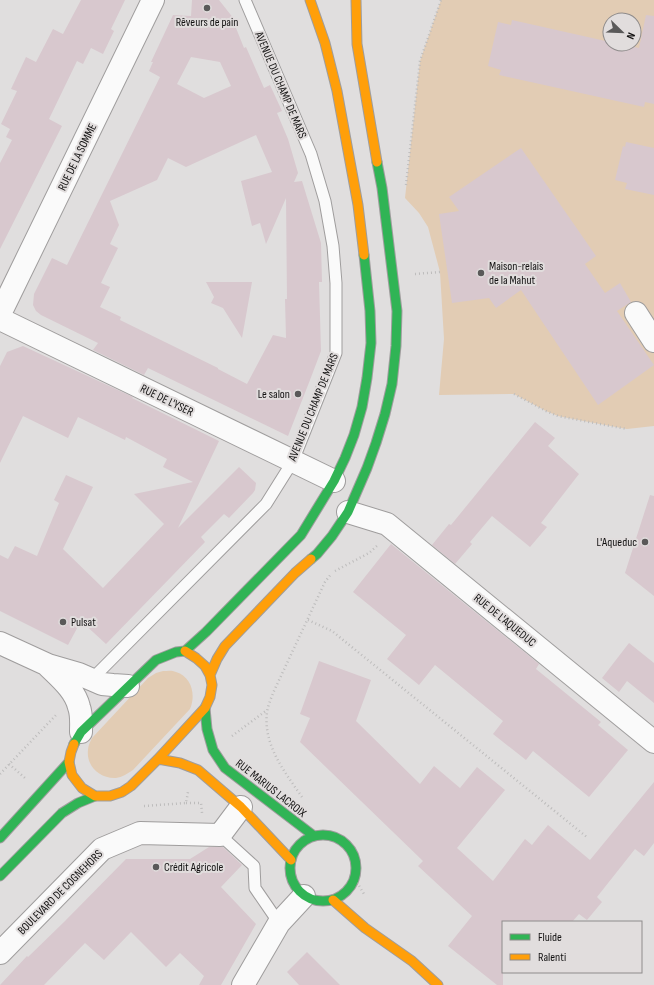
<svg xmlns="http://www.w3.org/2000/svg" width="654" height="985" viewBox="0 0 654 985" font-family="'Sofia Sans Condensed',sans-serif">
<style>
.green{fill:#e2ccb4;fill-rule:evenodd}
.building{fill:#d8c8ce;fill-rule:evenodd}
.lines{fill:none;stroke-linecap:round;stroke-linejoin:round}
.lane-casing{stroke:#9f9d9d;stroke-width:13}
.street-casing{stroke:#9f9d9d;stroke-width:24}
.fast-casing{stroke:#9f9d9d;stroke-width:11}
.slow-casing{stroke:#9f9d9d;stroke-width:11}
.path{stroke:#bdbcbc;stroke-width:2.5;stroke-dasharray:1 3;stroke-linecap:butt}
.lane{stroke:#fafafa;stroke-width:11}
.street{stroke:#fafafa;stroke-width:22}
.fast{stroke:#30b455;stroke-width:9}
.slow{stroke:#ff9f0a;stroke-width:9}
.poi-dot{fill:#5a5959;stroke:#e1dddd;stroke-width:1.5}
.labels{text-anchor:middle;stroke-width:4;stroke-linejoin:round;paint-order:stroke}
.poi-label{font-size:12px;fill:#121111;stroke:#e1dddd;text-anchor:start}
.street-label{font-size:12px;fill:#121111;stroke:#e1dddd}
</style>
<rect width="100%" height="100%" fill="#e0dede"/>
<path class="green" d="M441 0H654V426L627 429 589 422 558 416 546 411 514 394 439 395 444 339 440 272 428 227 419 213 405 198 420 61ZM610 20H634V44H610Z
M163 671C167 671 172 670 176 672 192 677 196 695 190 709L133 770C127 774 122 777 116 778 100 779 86 766 88 750 88 746 90 742 92 738L148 678 156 673Z"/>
<path class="building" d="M81 0H125L111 29 114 31 103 54 91 48 83 64 77 61 49 119 62 126 0 249V163L12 140 6 137 10 129 1 124 17 91 11 89 26 57 36 62 53 29 63 34Z
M192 0H219L234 19V23L244 48 246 47 264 88 270 85 282 111 277 113 288 139 298 173 294 182 302 181 321 243 322 282H319L321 351 310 380 288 436 148 368 144 375 93 350 98 343 41 315 36 311 33 305 34 294 52 258 67 265 160 77 149 71 153 62H151L173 15 191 16ZM191 57 220 62 231 86 204 98 177 84ZM256 135 272 172 241 181 252 226 260 223 266 244 286 198 287 299H285L286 338 273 335 247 384 218 369V368L120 320 121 317 100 307 110 287 101 283 118 248 110 244 119 225 110 201 157 180 168 158 186 167Z
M646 15 654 16V104L645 102 644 107 499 75 501 70 488 66 498 22 511 25 512 20 610 42V44H620L639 48Z
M626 142 654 148V195L625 189 627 183 615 180 623 146 625 147Z
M521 148 596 256 585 264 605 293 620 283 631 302 617 311 654 365 598 405 521 290 496 308 489 298 452 303 439 214 459 211 449 197Z
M206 282H252L242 338 223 308 211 303 214 297Z
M23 346 133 397 132 398 219 441 178 528 239 467 256 483 255 490 253 493 229 518 224 514 201 537 205 542 106 644 81 621 68 645 0 611V555L8 559 15 546 37 556 59 503 54 500 66 475 93 487 63 549 103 588 164 524 134 494 193 482 163 467 167 459 126 437 125 440 78 417 68 438 23 416 0 463V366L7 352Z
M535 422 555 438 548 446 579 474 541 523 547 527 530 547 492 516 470 542 472 544 455 564 432 545 449 524 451 525Z
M650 495 654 496V596L625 573Z
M391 544 539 664 536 669 601 722 598 725 628 750 589 797 533 751 526 760 493 734 503 721 435 665 419 685 387 659 406 635 353 592Z
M629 643 654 663V703L627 681 619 692 602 678Z
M319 661 371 680 356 721 420 784 434 766 460 788 477 767 505 790 457 848 493 881 525 839 532 845 548 825 590 860 654 782V843L644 856 635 849 597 897 602 902 587 920 579 914 572 922H503V985H497L448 946 472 916 418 866 423 861 300 742 310 718 300 714Z
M209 847H223L242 865 221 887 256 924 221 985H199L204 976 180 953 166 967 131 932 104 960 85 943 44 985H0L27 956 28 957 65 921 126 859H190Z
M307 952 340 985H299L287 972Z"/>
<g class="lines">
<defs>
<path id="lane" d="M91 680 266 504 293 461 336 353V283L333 246 325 201 311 154 245 0
M220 835 254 866 255 888 279 923"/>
<path id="street" d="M636 313 654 341
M0 314 153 0
M0 319 334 481
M348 512 387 524 654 742
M0 643 48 665 79 674 102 684 113 685 128 686
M48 666C60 678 75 690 79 707 82 715 81 724 81 732
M0 953 102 849 140 833 220 835 241 807
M243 985 279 923 304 896"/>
<path id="fast" d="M311 559 317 554 332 536 348 512 367 468 376 443 385 414 392 384 396 346 397 311 382 188 377 162
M185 651 206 632 301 535 334 481 345 458 354 435 362 407 367 378 371 343 370 311 364 255
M205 708 207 729 213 750 225 768 314 836
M74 744 81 732 156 660 176 652 185 651
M290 868a33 33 0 1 1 66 0a33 33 0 1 1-66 0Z
M0 838 69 762
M0 876 62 813 78 803 95 796"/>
<path id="slow" d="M310 0 325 43 337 91 358 205 364 255
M356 0 357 44 377 162
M210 675 217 659 225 646 295 573 311 559
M74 744 71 752 69 762 72 775 82 788 95 796H110L122 792 131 786 158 759 205 708 210 697 212 685 210 675 205 666 196 658 185 651
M158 759 180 763 198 770 241 807 291 860
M333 900 365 928 412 961 438 985"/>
</defs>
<use href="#lane" class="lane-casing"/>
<use href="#street" class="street-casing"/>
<use href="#fast" class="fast-casing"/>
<use href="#slow" class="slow-casing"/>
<path class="path" d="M406 185 420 61 441 0
M415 274 440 272
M514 394 546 411 558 416 589 422 627 429
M335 571 369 553 378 545
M308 620 332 631 588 838
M232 736 267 710
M9 764 25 778
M0 774 57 714
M302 797C284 771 263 745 267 712 268 705 271 699 273 693L325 582 331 574
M186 803H201L202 813
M144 806 186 803 188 792
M355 879 364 894"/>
<use href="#lane" class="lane"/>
<use href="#street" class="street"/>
<use href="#fast" class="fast"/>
<use href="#slow" class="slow"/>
</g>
<g class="poi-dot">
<circle cx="207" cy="8" r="4"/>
<circle cx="481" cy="273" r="4"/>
<circle cx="298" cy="394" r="4"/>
<circle cx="645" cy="542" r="4"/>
<circle cx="63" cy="622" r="4"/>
<circle cx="156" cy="867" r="4"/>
</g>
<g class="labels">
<g class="poi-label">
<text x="207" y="26" text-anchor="middle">Rêveurs de pain</text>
<text x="489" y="270">Maison-relais<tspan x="489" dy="14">de la Mahut</tspan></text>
<text x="290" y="398" text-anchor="end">Le salon</text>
<text x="637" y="546" text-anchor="end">L'Aqueduc</text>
<text x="71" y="626">Pulsat</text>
<text x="164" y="871">Crédit Agricole</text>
</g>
<g class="street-label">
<text transform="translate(281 85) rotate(67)" y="4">AVENUE DU CHAMP DE MARS</text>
<text transform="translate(77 157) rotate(-64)" y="4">RUE DE LA SOMME</text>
<text transform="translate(167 400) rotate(26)" y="4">RUE DE L'YSER</text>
<text transform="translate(313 407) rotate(-68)" y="4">AVENUE DU CHAMP DE MARS</text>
<text transform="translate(505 620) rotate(39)" y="4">RUE DE L'AQUEDUC</text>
<text transform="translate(271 788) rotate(38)" y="4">RUE MARIUS LACROIX</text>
<text transform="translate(60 892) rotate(-45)" y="4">BOULEVARD DE COGNEHORS</text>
</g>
</g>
<rect x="502" y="921" width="140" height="52" fill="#e1dddd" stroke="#8e8b8b"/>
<rect x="510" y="934" width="20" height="6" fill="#30b455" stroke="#8e8b8b"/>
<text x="538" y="941" font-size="12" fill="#121111">Fluide</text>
<rect x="510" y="954" width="20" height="6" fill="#ff9f0a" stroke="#8e8b8b"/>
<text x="538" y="961" font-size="12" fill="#121111">Ralenti</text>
<g transform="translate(622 32) rotate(113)"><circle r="19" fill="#e1dddd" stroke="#8e8b8b"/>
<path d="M0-3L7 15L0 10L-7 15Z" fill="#5a5959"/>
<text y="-6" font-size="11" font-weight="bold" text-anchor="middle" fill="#121111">N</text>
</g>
</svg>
